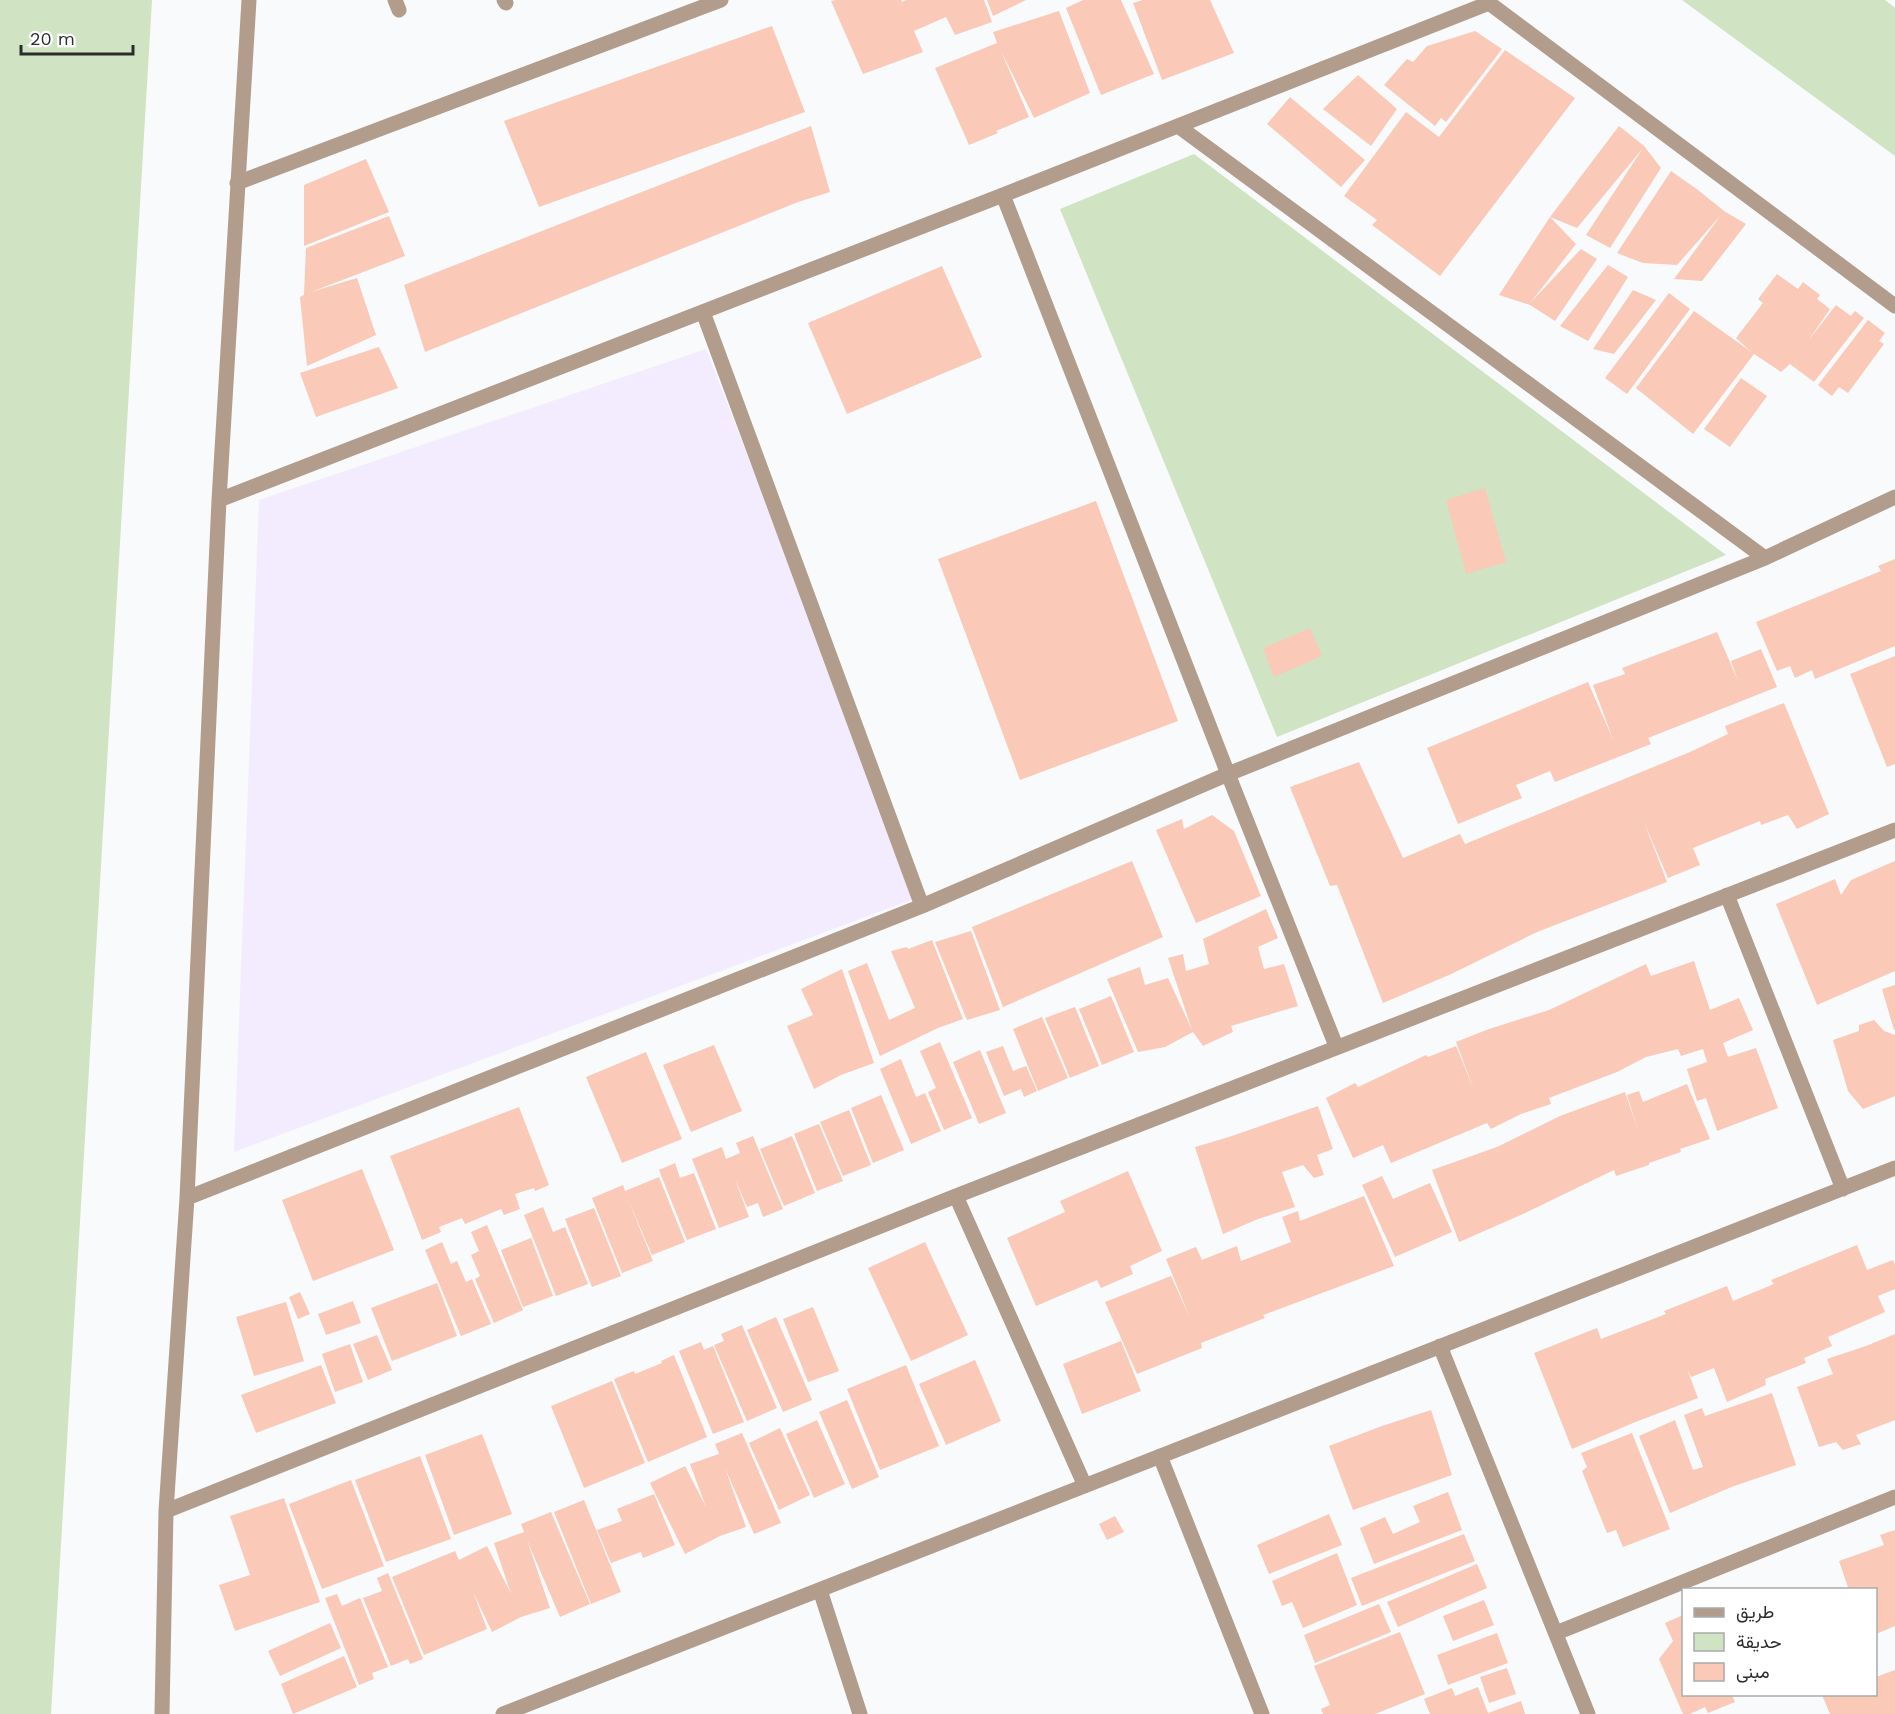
<svg xmlns="http://www.w3.org/2000/svg" width="1895" height="1714" viewBox="0 0 1895 1714" font-family="'Work Sans',Vazirmatn,sans-serif">
<style>
.industrial{fill:#f2ecfe}
.green{fill:#d0e4c3}
.building{fill:#fac9b7}
.lines{fill:none;stroke-linecap:round;stroke-linejoin:round}
.service{stroke:#b29d8c;stroke-width:15}
.minor{stroke:#b29d8c;stroke-width:15}
</style>
<rect width="100%" height="100%" fill="#f8fafc"/>
<path class="industrial" d="M706 349 919 897 234 1152 259 500Z"/>
<path class="green" d="M0 0H152L51 1714H0Z
M1682 0H1885L1895 8V156Z
M1194 154 1726 555 1277 737 1060 209Z"/>
<path class="building" d="M836 0H901L902 2 906 0H984L992 22 955 35 946 17 914 31 923 52 863 74 831 1Z
M987 0H1026L993 16Z
M1083 0H1121L1154 74 1101 95 1066 8Z
M1143 0H1210L1234 53 1162 80 1133 3Z
M1059 11 1090 93 1034 118 1001 51 1029 117 996 131 998 133 969 145 935 68 997 43 993 32Z
M772 26 805 112 539 207 504 121Z
M1475 31 1502 49 1446 122 1441 118 1435 126 1384 85 1407 59 1413 62 1427 46Z
M1505 50 1575 98 1440 276 1372 225 1377 220 1344 196 1406 112 1439 137Z
M1358 75 1397 109 1371 146 1323 109Z
M1290 97 1365 160 1341 187 1267 124Z
M811 126 830 192 798 202 425 352 404 285Z
M1619 126 1644 146 1661 168 1610 248 1586 235 1643 148 1577 228 1550 217 1576 244 1531 302 1581 249 1597 259 1555 321 1530 305 1499 295 1550 217Z
M366 159 389 212 304 246V185Z
M1671 171 1698 190 1724 211 1746 224 1702 281 1674 279 1721 215 1677 265 1643 263 1617 253Z
M389 216 405 256 311 292 357 278 376 335 307 366 300 297 304 295 306 248Z
M1608 265 1628 277 1588 341 1560 326Z
M942 266 982 357 847 414 808 323Z
M1777 274 1798 289 1803 282 1820 295 1817 299 1830 309 1808 341 1836 305 1851 316 1855 311 1864 318 1814 382 1790 364 1781 372 1754 354 1693 434 1636 388 1694 311 1750 351 1736 338 1763 303 1758 299Z
M1633 290 1656 300 1614 354 1593 349Z
M1669 293 1690 309 1627 394 1605 378Z
M1868 320 1885 333 1879 341 1884 344 1848 393 1839 387 1832 396 1818 385Z
M379 347 398 388 316 417 300 373Z
M1741 378 1767 396 1730 447 1704 429Z
M1485 488 1506 562 1466 574 1446 500Z
M1096 501 1178 721 1020 780 938 559Z
M1895 559V646L1815 679 1812 670 1795 678 1790 666 1777 671 1756 622 1881 571 1878 566Z
M1310 628 1322 656 1274 677 1263 648Z
M1717 632 1738 681 1731 661 1761 649 1777 687 1648 738 1651 744 1555 782 1550 771 1516 785 1522 798 1458 824 1427 748 1588 682 1614 742 1593 685 1625 674 1622 668Z
M1895 656V764L1887 767 1850 674Z
M1784 703 1829 814 1797 829 1788 815 1761 825 1760 821 1693 848 1700 865 1668 878 1644 822 1667 882 1537 932 1449 975 1383 1003 1337 885 1330 886 1290 787 1359 762 1403 858 1460 834 1465 844 1690 752 1728 734 1725 726Z
M1212 815 1234 831 1261 896 1196 923 1156 830 1182 819 1184 829Z
M1132 861 1163 937 1003 1007 972 927Z
M1895 861V971L1817 1005 1776 904 1835 879 1841 895 1851 880Z
M1266 909 1278 938 1258 947 1264 969 1284 964 1298 1006 1231 1026 1233 1032 1203 1046 1193 1032 1165 1047 1138 1052 1107 979 1140 967 1145 985 1168 978 1192 1030 1168 958 1183 954 1186 971 1209 964 1203 939Z
M971 931 1000 1010 967 1020 935 942Z
M932 940 963 1019 938 1028 880 1056 848 971 867 963 889 1020 915 1008 891 951 907 947 908 949Z
M1694 961 1710 1010 1739 998 1753 1030 1723 1043 1728 1057 1756 1048 1778 1108 1717 1131 1706 1098 1697 1101 1687 1069 1707 1062 1703 1049 1681 1056 1678 1049 1646 1057 1617 1072 1549 1098 1551 1104 1521 1114 1491 1129 1487 1123 1391 1163 1383 1145 1353 1158 1326 1098 1355 1083 1358 1087 1426 1055 1428 1057 1456 1046 1474 1090 1456 1042 1489 1029 1549 1010 1646 964 1651 976Z
M842 969 874 1063 841 1075 814 1089 787 1026 813 1015 801 989Z
M1895 985V1030H1894L1882 989Z
M1111 996 1134 1052 1102 1065 1079 1009Z
M1075 1007 1099 1066 1070 1078 1045 1018Z
M1042 1017 1068 1078 1038 1091 1013 1029Z
M1874 1020 1884 1031 1895 1035V1096L1863 1109 1848 1091 1833 1040 1859 1031V1025Z
M940 1042 972 1118 944 1130 928 1092 936 1088 920 1051Z
M714 1045 742 1111 691 1132 663 1065Z
M1003 1046 1013 1071 1026 1066 1037 1091 1024 1097 1021 1089 1004 1096 986 1052Z
M980 1050 1006 1113 979 1124 953 1062Z
M646 1052 682 1139 622 1163 586 1077Z
M901 1059 916 1097 925 1093 941 1131 911 1144 880 1069Z
M1687 1084 1710 1139 1680 1149 1681 1152 1649 1163V1165L1616 1176 1614 1170 1523 1214 1459 1242 1432 1170 1497 1147 1560 1116 1625 1092 1638 1130 1627 1095 1639 1091 1643 1102Z
M881 1095 904 1150 873 1163 851 1108Z
M1318 1106 1333 1149 1317 1155 1324 1175 1314 1178 1303 1165 1282 1172 1295 1207 1258 1219 1223 1234 1195 1147 1229 1137Z
M519 1107 549 1185 535 1191 534 1188 515 1194 520 1209 504 1215 501 1209 465 1224 462 1218 439 1227 441 1232 422 1240 390 1156Z
M849 1110 871 1165 843 1176 820 1122Z
M819 1124 843 1181 817 1191 794 1134Z
M753 1136 783 1209 763 1217 758 1203 747 1207 735 1179 749 1217 719 1228 692 1159 722 1147 726 1159 740 1153 736 1143Z
M792 1136 815 1193 784 1206 760 1149Z
M675 1163 680 1178 694 1173 716 1229 687 1240 659 1170Z
M362 1169 394 1250 313 1281 282 1200Z
M1128 1171 1162 1251 1130 1266 1133 1274 1101 1288 1097 1280 1036 1306 1007 1238 1065 1212 1060 1201Z
M1382 1176 1393 1199 1430 1183 1452 1232 1395 1257 1362 1185Z
M659 1177 685 1242 652 1255 627 1197 653 1261 622 1273 592 1198 623 1185 625 1191Z
M1364 1196 1394 1266 1263 1315 1265 1318 1201 1343 1202 1348 1137 1374 1105 1302 1171 1276 1190 1318 1166 1259 1196 1247 1202 1260 1237 1246 1241 1261 1291 1242 1282 1217 1298 1211 1300 1221Z
M543 1207 553 1232 565 1227 588 1284 556 1296 524 1215Z
M594 1208 621 1276 592 1287 565 1219Z
M487 1225 523 1310 494 1323 475 1279 480 1276 471 1255 479 1251 471 1232Z
M531 1238 553 1296 523 1307 501 1250Z
M442 1242 451 1264 457 1261 466 1282 472 1279 491 1324 461 1336 425 1250Z
M925 1242 968 1335 911 1361 868 1268Z
M1857 1245 1867 1270 1893 1260 1895 1265V1289L1878 1296 1885 1312 1828 1337 1832 1346 1804 1358 1806 1363 1765 1379 1766 1385 1727 1402 1714 1368 1691 1377 1687 1369 1698 1398 1633 1423 1572 1449 1534 1353 1597 1328 1601 1339 1666 1314 1664 1311 1727 1286 1733 1301 1774 1284 1771 1280Z
M437 1283 457 1336 392 1361 371 1308Z
M300 1292 310 1314 298 1319 289 1297Z
M353 1301 361 1323 326 1335 318 1314Z
M286 1302 304 1361 254 1376 236 1317Z
M813 1307 839 1371 808 1382 783 1319Z
M776 1317 812 1400 783 1412 747 1330Z
M742 1325 777 1408 747 1421 714 1345 724 1341 721 1334Z
M1895 1334V1420L1856 1435 1861 1444 1843 1450 1836 1442 1819 1447 1797 1387 1833 1374 1827 1359 1866 1346Z
M377 1335 392 1370 368 1380 353 1344Z
M1121 1341 1141 1391 1082 1414 1063 1364Z
M701 1342 704 1350 713 1346 744 1422 713 1434 679 1351Z
M350 1344 363 1382 335 1392 322 1354Z
M674 1355 707 1437 648 1462 614 1379 634 1371 635 1374 662 1363 661 1361Z
M975 1360 1001 1421 946 1445 919 1384Z
M321 1365 336 1403 256 1433 241 1395Z
M906 1365 939 1446 880 1470 847 1389Z
M612 1381 645 1463 584 1488 551 1406Z
M1772 1393 1796 1465 1734 1486 1670 1513 1639 1436 1675 1420 1693 1470 1703 1467 1684 1415 1702 1408 1705 1416Z
M847 1400 879 1477 852 1489 819 1412Z
M1431 1410 1452 1475 1353 1510 1329 1446 1382 1426Z
M817 1420 845 1484 814 1498 786 1434Z
M780 1428 810 1495 779 1510 749 1443Z
M742 1433 781 1523 754 1534 725 1468 746 1527 720 1536 685 1554 650 1483 685 1466 706 1507 690 1464 719 1454 715 1444Z
M1632 1433 1670 1529 1623 1547 1616 1530 1607 1533 1582 1471 1587 1467 1581 1453Z
M482 1434 512 1514 454 1535 425 1455Z
M420 1456 451 1539 386 1562 355 1480Z
M351 1480 384 1566 322 1589 289 1504Z
M1448 1492 1462 1530 1374 1564 1360 1528 1385 1517 1393 1534 1420 1522 1413 1506Z
M654 1494 675 1545 643 1558 641 1552 611 1563 597 1530 622 1521 617 1509Z
M284 1498 320 1602 235 1631 219 1585 250 1575 230 1516Z
M584 1500 621 1592 591 1604 554 1512Z
M551 1512 590 1604 560 1617 527 1540 550 1608 521 1617 492 1632 473 1592 487 1629 424 1655 392 1577 455 1551 459 1560 487 1546 511 1594 494 1543 524 1532 521 1524Z
M1329 1514 1342 1545 1269 1574 1257 1545Z
M1115 1516 1124 1532 1107 1540 1099 1524Z
M1895 1530V1626L1876 1634V1590H1849L1839 1561 1884 1545 1880 1535Z
M1464 1534 1475 1561 1362 1606 1351 1578Z
M1337 1553 1357 1605 1303 1628 1292 1602 1282 1606 1272 1581Z
M1477 1564 1487 1588 1398 1627 1387 1602Z
M388 1573 423 1659 410 1664 408 1659 391 1666 363 1598 382 1591 377 1578Z
M337 1594 342 1606 360 1598 388 1667 372 1673 374 1679 359 1685 325 1598Z
M1484 1600 1494 1625 1453 1641 1443 1616Z
M1379 1604 1391 1632 1315 1663 1304 1635Z
M1683 1615V1695H1732L1735 1702 1708 1713 1705 1707 1690 1714H1683L1659 1659 1673 1641 1665 1623Z
M330 1623 341 1648 280 1676 268 1651Z
M1400 1632 1425 1694 1375 1714H1323L1321 1709 1330 1705 1314 1666Z
M1497 1633 1508 1663 1448 1685 1437 1655Z
M344 1656 357 1687 293 1714 281 1684Z
M1507 1668 1516 1694 1489 1703 1480 1677Z
M1895 1670V1714H1830L1822 1695H1875L1876 1677Z
M1478 1687 1488 1713 1521 1701 1525 1714H1430L1424 1699 1452 1688 1455 1696Z"/>
<g class="lines">
<path class="service" d="M395 0 399 10
M504 0 506 3"/>
<path class="minor" d="M1485 0 1895 306
M1178 126 1765 558
M237 183 721 0
M1003 195 1228 774 1336 1046
M703 312 922 906
M219 500 1003 195 1489 3
M1727 895 1843 1189
M956 1196 1085 1486
M187 1198 922 906 1228 774 1765 558 1895 497
M1440 1346 1588 1714
M1160 1456 1262 1714
M166 1511 956 1196 1895 830
M820 1590 860 1714
M1556 1633 1895 1497
M162 1714 166 1511 187 1198 219 500 249 0
M503 1714 1895 1168"/>
</g>
<rect x="1682" y="1588" width="195" height="108" fill="#ffffff" stroke="#aaabab" stroke-width="1.5"/>
<rect x="1694" y="1608" width="30" height="9" fill="#b29d8c" stroke="#aaabab" stroke-width="1.5"/>
<text x="1736" y="1618" font-size="18" fill="#2b2c2c">طريق</text>
<rect x="1694" y="1633" width="30" height="18" fill="#d0e4c3" stroke="#aaabab" stroke-width="1.5"/>
<text x="1736" y="1648" font-size="18" fill="#2b2c2c">حديقة</text>
<rect x="1694" y="1663" width="30" height="18" fill="#fac9b7" stroke="#aaabab" stroke-width="1.5"/>
<text x="1736" y="1678" font-size="18" fill="#2b2c2c">مبنى</text>
<path d="M21 45v9h112v-9" fill="none" stroke="#2b2c2c" stroke-width="3"/>
<text x="30" y="45" font-size="18" fill="#2b2c2c" stroke="#ffffff" stroke-width="4.5" paint-order="stroke">20 m</text>
</svg>
